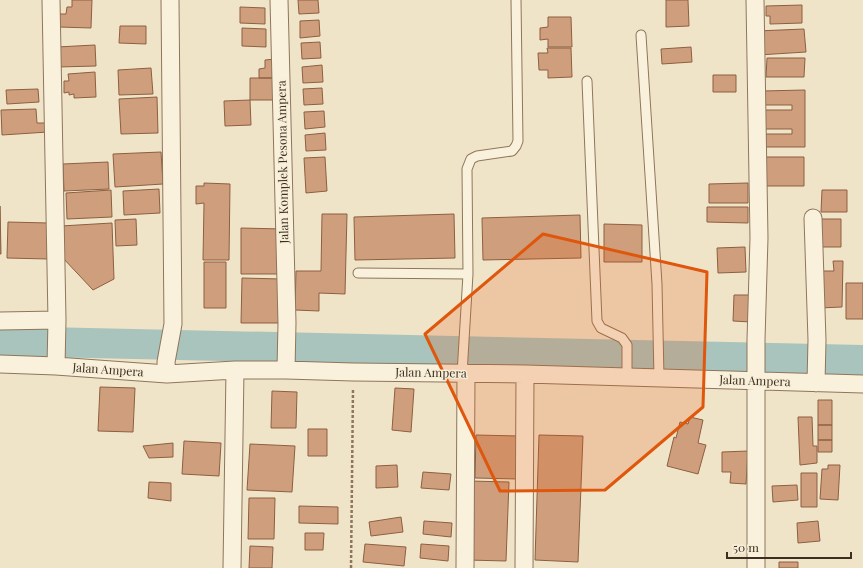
<svg xmlns="http://www.w3.org/2000/svg" width="863" height="568" viewBox="0 0 863 568" font-family="'Playfair Display',serif">
<style>
.lines{fill:none;stroke-linecap:round;stroke-linejoin:round}
.river{stroke:#a9c4bc;stroke-width:30}
.building{fill:#cf9f7d;stroke:#8d5f41}
.lane-casing{stroke:#8d765c;stroke-width:11}
.street-casing{stroke:#8d765c;stroke-width:19}
.path{stroke:#8d765c;stroke-width:2.5;stroke-dasharray:3 2;stroke-linecap:butt}
.lane{stroke:#faf1dc;stroke-width:9}
.street{stroke:#faf1dc;stroke-width:17}
.marked{fill:#df570d;fill-opacity:0.2;stroke:#df570d;stroke-width:3;stroke-linejoin:round}
.labels{text-anchor:middle;stroke-width:3;stroke-linejoin:round;paint-order:stroke}
.street-label{font-size:12px;fill:#3d2e20;stroke:#f7eed8}
</style>
<rect width="100%" height="100%" fill="#f0e4c8"/>
<g class="lines">
<path class="river" d="M0 341 863 360"/>
</g>
<path class="building" d="M72 0H92L91 28 59 27V14H66L67 7H72Z
M298 0H318L319 13 299 14Z
M666 0H688L689 26 666 27Z
M802 5V23L770 24V16H766V6Z
M240 7 265 8V24L240 23Z
M548 17H571L572 47H548V39L540 40V28L548 27Z
M319 20 320 36 300 38V21Z
M120 26H146V44L119 43Z
M242 28 266 29V47L242 46Z
M804 29 806 52 758 55 757 31Z
M320 42 321 58 302 59 301 43Z
M95 45 96 66 58 67 57 47Z
M691 47 692 62 662 64 661 49Z
M547 48H571L572 77 548 78V70H539L538 53H548Z
M767 58H805L804 77H766Z
M276 59V78H259V69L265 68V60Z
M322 65 323 82 303 83 302 67Z
M151 68 153 94 119 95 118 70Z
M95 72 96 97 74 98V94L69 95V92L64 93V81H69L68 74Z
M713 75H736V92H713Z
M250 78H276V100H250Z
M322 88 323 104 304 105 303 89Z
M38 89 39 102 7 104 6 90Z
M805 90V147H764V134H792V129H764V110H792V105H762V91Z
M157 97 158 133 121 134 119 99Z
M250 100 251 125 225 126 224 101Z
M36 109 37 123H48V132L2 135 1 110Z
M324 111 325 127 305 129 304 112Z
M325 133 326 150 306 151 305 135Z
M161 152 163 184 115 187 113 154Z
M325 157 327 191 306 193 304 158Z
M764 157H804V186H764Z
M108 162 109 189 64 191 63 164Z
M204 183 230 184 229 260H203L204 203 196 204V186H204Z
M748 183V203H709V184Z
M159 189 160 213 124 215 123 191Z
M111 190 112 217 67 219 66 193Z
M822 190H847V212H821Z
M0 206 1 254H0Z
M707 207H748V223L707 222Z
M322 214H347L345 294 319 293V311L295 310 296 271H321Z
M454 214 455 258 355 260 354 217Z
M580 215 581 258 483 260 482 218Z
M136 219 137 245 116 246 115 220Z
M817 219H841V247H817Z
M8 222 48 223V259L7 258Z
M112 223 114 279 93 290 62 257 61 226Z
M604 224 642 225V262H604Z
M241 228 283 229 282 274H241Z
M745 247 746 272 718 273 717 248Z
M833 261H843L842 307 819 308V271H834Z
M204 262H226V308H204Z
M242 278 281 279 280 323H241Z
M846 283H863V319H846Z
M734 295H752L751 322 733 321Z
M100 387 135 388 133 432 98 431Z
M395 388 414 389 411 432 392 430Z
M272 391 297 392 296 428H271Z
M818 400H832V425H818Z
M690 417 703 420 698 443 706 445 698 474 667 466 674 437 676 438 680 422 688 424Z
M798 417H812L813 446H817V463L800 465Z
M818 425H832V440H818Z
M308 429H327V456H308Z
M476 435 519 436 518 479 475 478Z
M539 435 583 436 578 562 535 560Z
M818 440H832V452H818Z
M184 441 221 443 219 476 182 474Z
M173 443V457L149 458 143 446Z
M250 444 295 446 292 492 247 490Z
M748 451 746 484 730 483 731 472H722V452Z
M397 465 398 487 376 488V466Z
M828 465H840L838 500 820 499 822 469H828Z
M423 472 451 474 449 490 421 488Z
M801 473H817V507H801Z
M470 481 509 482 506 561 468 560Z
M149 482 171 483V501L148 498Z
M797 485 798 500 773 502 772 486Z
M249 498H275L274 539H248Z
M299 506 338 507V524L299 523Z
M401 517 403 532 371 536 369 522Z
M424 521 452 523 451 537 423 534Z
M818 521 820 541 798 543 797 523Z
M305 533H324L323 550H305Z
M365 544 406 547 404 566 363 562Z
M421 544 449 546 448 561 420 558Z
M250 546 273 547 272 568H249Z
M779 562H798V568H779Z"/>
<g class="lines">
<defs>
<path id="lane" d="M641 35 657 284 659 378
M587 81 597 321 601 328 622 338 627 345V377
M358 273 468 274
M462 374 468 274 467 169 471 159 477 156 512 151 516 146 518 141 516 0"/>
<path id="street" d="M51 0 57 320 56 366
M279 0 287 323 286 370
M755 0 759 238 756 340V568
M813 218 817 340 816 383
M0 321 57 320
M0 364 56 366 167 374 235 370H286L353 372 525 374 863 384
M167 374 166 362 173 324 170 0
M232 568 235 370
M465 568 466 373
M524 568 525 374"/>
</defs>
<use href="#lane" class="lane-casing"/>
<use href="#street" class="street-casing"/>
<path class="path" d="M351 568 353 389"/>
<use href="#lane" class="lane"/>
<use href="#street" class="street"/>
</g>
<path class="marked" d="M543 234 707 272 703 407 605 490 500 491 425 334Z"/>
<g class="labels">
<g class="street-label">
<text transform="translate(283 162) rotate(-91)" y="4">Jalan Komplek Pesona Ampera</text>
<text transform="translate(108 370) rotate(4)" y="4">Jalan Ampera</text>
<text transform="translate(431 373) rotate(1)" y="4">Jalan Ampera</text>
<text transform="translate(755 381) rotate(2)" y="4">Jalan Ampera</text>
</g>
</g>
<path d="M727 552v6h124v-6" fill="none" stroke="#3d2e20" stroke-width="2"/>
<text x="733" y="552" font-size="12" fill="#3d2e20" stroke="#f7eed8" stroke-width="3" paint-order="stroke">50 m</text>
</svg>
